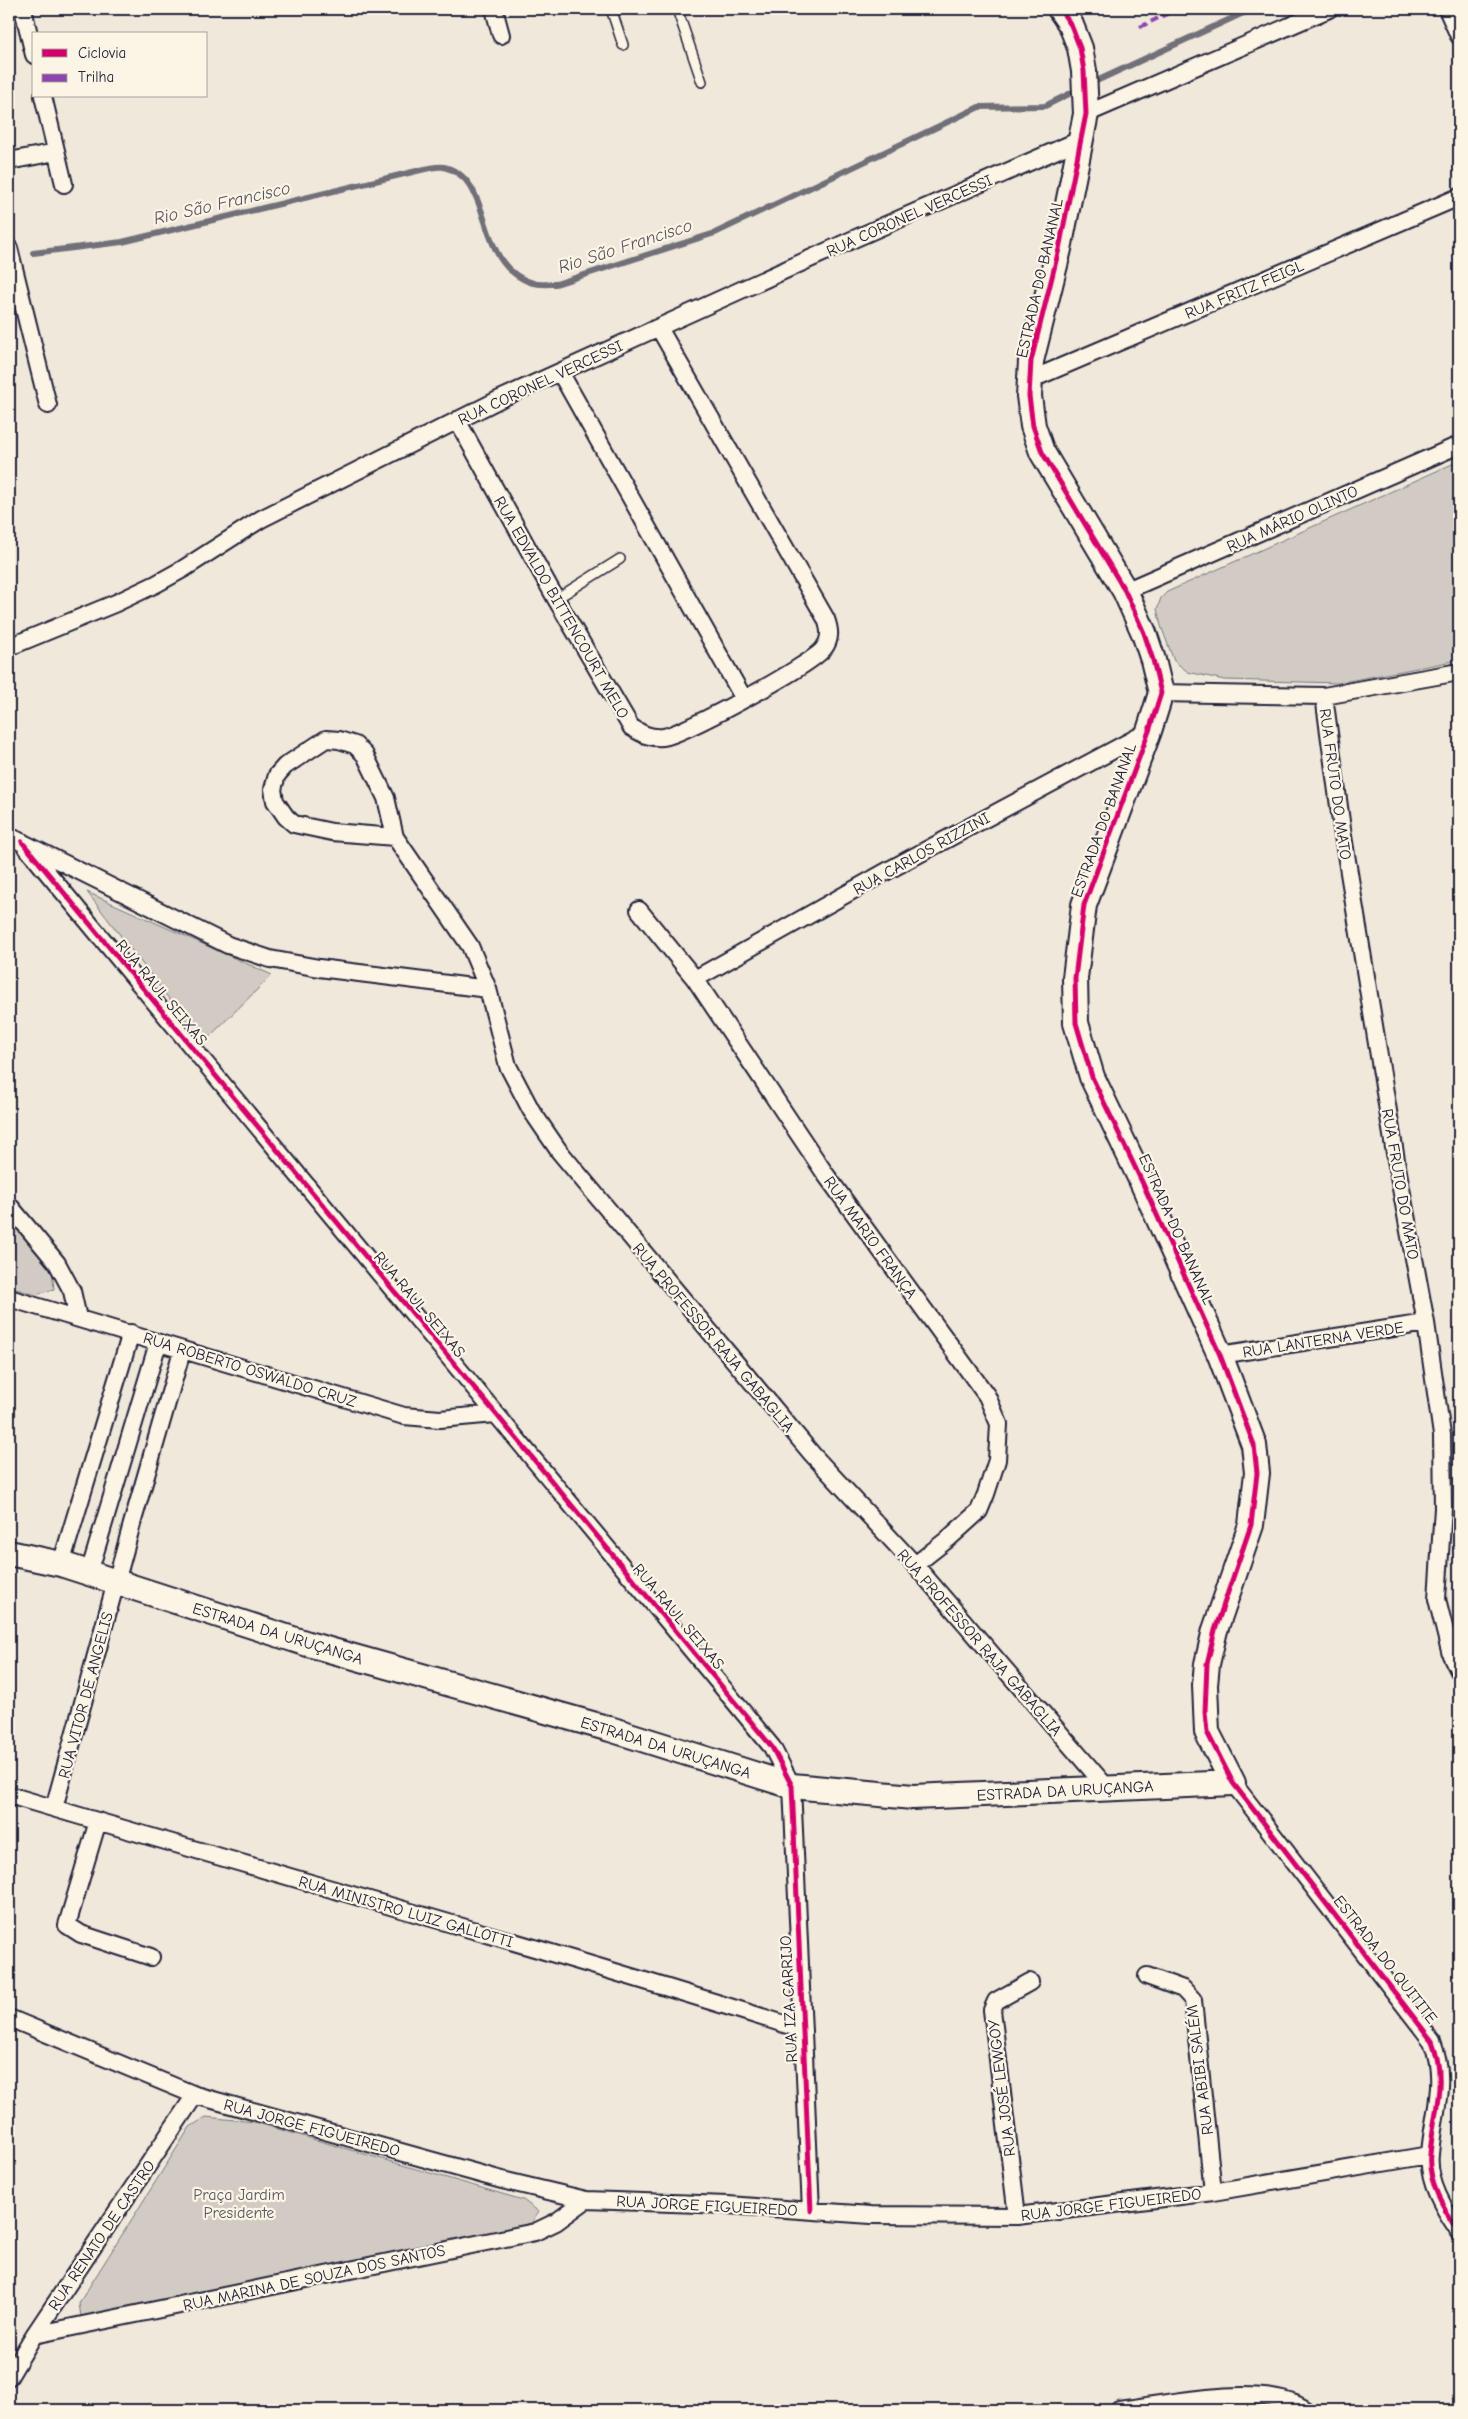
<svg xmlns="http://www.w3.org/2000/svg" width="1468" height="2419" viewBox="0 0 1468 2419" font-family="'Comic Neue',sans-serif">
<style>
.green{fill:#d1cbc3;stroke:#7a767f}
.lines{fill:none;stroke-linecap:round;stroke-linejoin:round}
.stream{stroke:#716f79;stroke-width:6}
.lane-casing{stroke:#22223b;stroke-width:12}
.street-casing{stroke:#22223b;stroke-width:20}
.secondary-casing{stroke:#22223b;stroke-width:28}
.lane{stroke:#fcf5e5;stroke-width:9}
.street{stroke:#fcf5e5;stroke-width:16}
.secondary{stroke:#fcf5e5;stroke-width:24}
.quiet{stroke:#8e44ad;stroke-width:4;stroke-dasharray:8 4;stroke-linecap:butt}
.cycleway-casing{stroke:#fcf5e5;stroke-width:8}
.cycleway{stroke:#d6006c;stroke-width:5}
.labels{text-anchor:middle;stroke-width:4.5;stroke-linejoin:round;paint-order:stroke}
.street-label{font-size:16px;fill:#22223b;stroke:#fcf5e5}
.park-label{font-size:16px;fill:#575564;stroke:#fcf5e5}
.water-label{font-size:18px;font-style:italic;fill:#575564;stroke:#fcf5e5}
</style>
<rect width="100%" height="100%" fill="#efe8db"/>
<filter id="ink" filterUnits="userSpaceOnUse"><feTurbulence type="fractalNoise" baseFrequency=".02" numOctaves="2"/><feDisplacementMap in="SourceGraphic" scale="10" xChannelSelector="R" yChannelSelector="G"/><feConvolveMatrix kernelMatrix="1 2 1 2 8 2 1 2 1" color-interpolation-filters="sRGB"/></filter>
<g filter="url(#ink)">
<path class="green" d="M1459 461V660L1338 683 1224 680 1188 672 1174 661 1161 626 1157 609 1161 598 1167 592Z
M87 892 272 975 203 1043Z
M9 1220 52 1269 54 1289 36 1295 9 1287Z
M206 2117 254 2122 523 2200 539 2212 528 2228 81 2317 79 2303 190 2127Z"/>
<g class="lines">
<path class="stream" d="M1090 84 1252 9
M33 253 122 242 425 169C431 168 438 166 444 167 497 180 472 265 533 283 539 285 549 284 556 284L715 233 979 107 1045 106 1081 88"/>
<defs>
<path id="lane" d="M611 9 623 45
M677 9 702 82
M556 599 620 559"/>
<path id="street" d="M23 9 34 55
M494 9 501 35
M1447 9 1459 36
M43 96 64 184
M1086 114 1329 9
M9 161 56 152
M9 248 48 405
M560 372 744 699
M1030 380 1459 197
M457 420 556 599 631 727C642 734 649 738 663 737 682 735 814 664 824 648 831 639 830 630 826 619L659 328
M1125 591 1459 445
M9 647 116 603 156 584 183 569 261 519 500 399 856 238 1082 139
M1161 693 1324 696 1459 672
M1324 696 1343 836 1398 1172 1426 1323 1442 1435 1443 1508 1437 1599 1451 1655 1459 1671
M9 836 228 945 270 959 319 968 488 989
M395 837 332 832 294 824 286 817 275 801 273 789 277 775 285 766 326 739 339 740 355 745 365 755 386 798 395 837 470 946 488 989 508 1066 531 1110 559 1151 812 1454 915 1565 1108 1789
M22 842 772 1747 792 1786 811 2211
M639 910 695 979 826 1175 987 1396 999 1424 997 1460 986 1494 979 1511 948 1539 915 1565
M695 979 889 870 1149 731
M9 1205 57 1263 72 1291 78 1318
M9 1298 404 1416 440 1419 495 1414
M1220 1355 1426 1323
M61 1564 131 1333
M89 1573 158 1343
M1233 1783 1432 2041C1448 2082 1433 2113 1430 2154 1427 2182 1444 2209 1459 2231
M9 1795C273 1874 540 1946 803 2030
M54 1808 132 1524 182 1351
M98 1821 67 1925 81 1934 151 1957
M1147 1976 1183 1989 1193 2000 1213 2192
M9 2018 195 2095 502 2180 586 2200 728 2205 871 2215 1017 2216 1213 2192 1429 2155
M1017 2216 992 2010 996 2001 1030 1982
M34 2335 535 2232 556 2222 586 2200
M9 2377 34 2335 195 2095
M1119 2410C1167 2404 1266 2382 1306 2410"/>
<path id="secondary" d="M9 1553 61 1564 308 1644 610 1729 792 1786 913 1797 1233 1783 1207 1732 1205 1685 1207 1664 1215 1630 1251 1525 1257 1473 1254 1445 1220 1355 1143 1184 1092 1077 1076 1023 1075 978 1084 905 1149 731 1161 693 1153 660 1144 633 1125 591 1042 452 1033 426 1029 396 1031 361 1059 249 1086 114 1084 71 1080 48 1071 25 1060 9"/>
</defs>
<use href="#lane" class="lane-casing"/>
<use href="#street" class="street-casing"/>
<use href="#secondary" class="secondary-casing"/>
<use href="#lane" class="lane"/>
<use href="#street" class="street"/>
<use href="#secondary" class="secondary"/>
<path class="quiet" d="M1140 27 1177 9"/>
<defs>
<path id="cycleway" d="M1060 9 1071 25 1080 48 1084 71 1086 114 1059 249 1031 361 1029 396 1033 426 1042 452 1125 591 1144 633 1153 660 1161 693 1149 731 1084 905 1075 978 1076 1023 1092 1077 1143 1184 1220 1355 1254 1445 1257 1473 1251 1525 1215 1630 1207 1664 1205 1712 1207 1732 1233 1783 1432 2041C1448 2082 1433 2113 1430 2154 1427 2182 1444 2209 1459 2231
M22 842 772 1747 792 1786 811 2211"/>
</defs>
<use href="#cycleway" class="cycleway-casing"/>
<use href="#cycleway" class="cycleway"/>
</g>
</g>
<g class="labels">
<g class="street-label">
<text transform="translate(909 215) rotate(-24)" y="6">RUA CORONEL VERCESSI</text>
<text transform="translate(1039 278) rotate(-77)" y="6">ESTRADA DO BANANAL</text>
<text transform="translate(1244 289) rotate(-23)" y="6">RUA FRITZ FEIGL</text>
<text transform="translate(540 382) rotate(-25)" y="6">RUA CORONEL VERCESSI</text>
<text transform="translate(1292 518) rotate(-24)" y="6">RUA MÁRIO OLINTO</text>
<text transform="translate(562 607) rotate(60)" y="6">RUA EDVALDO BITTENCOURT MELO</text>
<text transform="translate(1336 784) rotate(82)" y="6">RUA FRUTO DO MATO</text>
<text transform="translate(1103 820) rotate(-70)" y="6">ESTRADA DO BANANAL</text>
<text transform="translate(921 853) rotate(-29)" y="6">RUA CARLOS RIZZINI</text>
<text transform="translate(162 992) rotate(50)" y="6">RUA RAUL SEIXAS</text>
<text transform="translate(1401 1184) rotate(80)" y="6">RUA FRUTO DO MATO</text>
<text transform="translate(1177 1229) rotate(66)" y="6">ESTRADA DO BANANAL</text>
<text transform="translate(871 1237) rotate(54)" y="6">RUA MARIO FRANÇA</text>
<text transform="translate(420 1304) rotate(50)" y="6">RUA RAUL SEIXAS</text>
<text transform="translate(714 1337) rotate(50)" y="6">RUA PROFESSOR RAJA GABAGLIA</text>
<text transform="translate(1323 1339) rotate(-9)" y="6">RUA LANTERNA VERDE</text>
<text transform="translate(250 1369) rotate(17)" y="6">RUA ROBERTO OSWALDO CRUZ</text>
<text transform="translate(679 1616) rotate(50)" y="6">RUA RAUL SEIXAS</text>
<text transform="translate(278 1633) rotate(17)" y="6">ESTRADA DA URUÇANGA</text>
<text transform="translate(980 1642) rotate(49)" y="6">RUA PROFESSOR RAJA GABAGLIA</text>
<text transform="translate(85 1695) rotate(-75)" y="6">RUA VITOR DE ANGELIS</text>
<text transform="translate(666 1747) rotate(17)" y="6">ESTRADA DA URUÇANGA</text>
<text transform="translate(1065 1790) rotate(-3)" y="6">ESTRADA DA URUÇANGA</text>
<text transform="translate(406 1911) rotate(16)" y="6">RUA MINISTRO LUIZ GALLOTTI</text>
<text transform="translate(1386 1959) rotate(52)" y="6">ESTRADA DO QUITITE</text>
<text transform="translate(788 1999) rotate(-93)" y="6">RUA IZA CARRIJO</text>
<text transform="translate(1199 2070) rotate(-97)" y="6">RUA ABIBI SALÉM</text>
<text transform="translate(1001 2088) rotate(-97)" y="6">RUA JOSÉ LEWGOY</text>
<text transform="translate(312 2127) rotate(15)" y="6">RUA JORGE FIGUEIREDO</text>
<text transform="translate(1111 2204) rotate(-7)" y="6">RUA JORGE FIGUEIREDO</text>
<text transform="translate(707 2205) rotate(3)" y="6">RUA JORGE FIGUEIREDO</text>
<text transform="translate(101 2235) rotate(-56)" y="6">RUA RENATO DE CASTRO</text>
<text transform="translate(314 2277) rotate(-12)" y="6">RUA MARINA DE SOUZA DOS SANTOS</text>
</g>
<g class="park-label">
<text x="239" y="2200">Praça Jardim<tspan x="239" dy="18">Presidente</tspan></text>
</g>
<g class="water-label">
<text transform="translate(222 203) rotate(-13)" y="6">Rio São Francisco</text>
<text transform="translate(625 246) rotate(-18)" y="6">Rio São Francisco</text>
</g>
</g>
<rect width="1468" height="2419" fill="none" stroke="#fcf5e5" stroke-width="30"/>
<rect x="15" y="15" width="1438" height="2389" fill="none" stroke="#22223b" stroke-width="2" filter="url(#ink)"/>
<rect x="32" y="32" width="175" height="65" fill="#fcf5e5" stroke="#a5a1a1"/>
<rect x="42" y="49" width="25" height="8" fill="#d6006c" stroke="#a5a1a1"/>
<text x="78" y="58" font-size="15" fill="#22223b">Ciclovia</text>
<rect x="42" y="74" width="25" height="8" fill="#8e44ad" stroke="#a5a1a1"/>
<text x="78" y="82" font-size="15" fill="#22223b">Trilha</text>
</svg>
